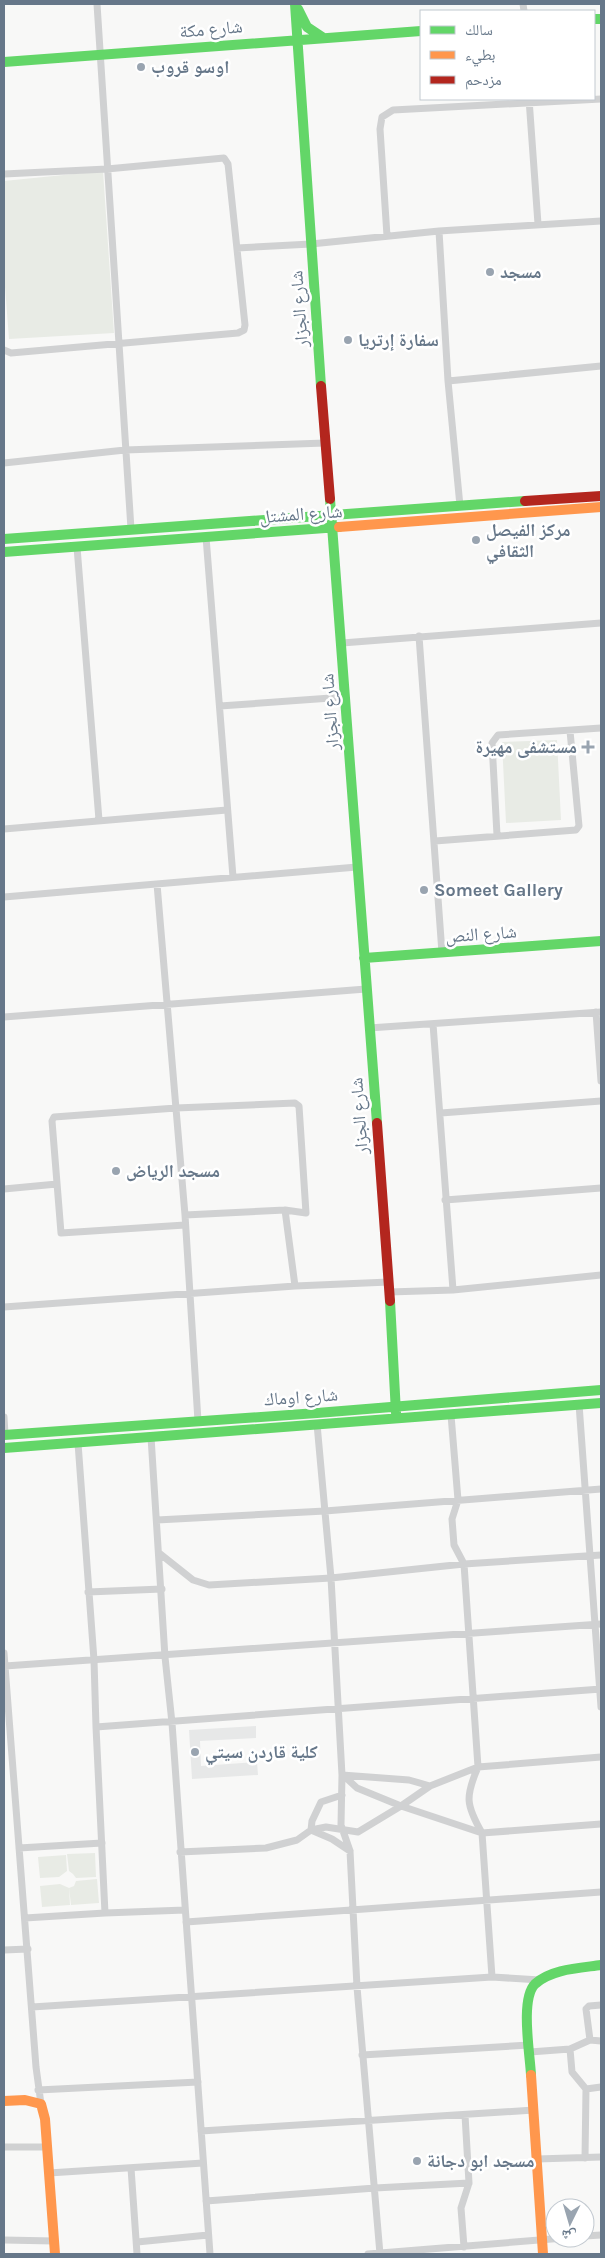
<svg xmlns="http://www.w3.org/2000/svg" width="605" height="2258" viewBox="0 0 605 2258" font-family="Karla,'Noto Naskh Arabic',sans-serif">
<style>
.built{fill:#e7e8e8}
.green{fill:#e8ebe5}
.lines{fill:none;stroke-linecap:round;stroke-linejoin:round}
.street{stroke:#d0d1d2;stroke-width:7}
.fast{stroke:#63d668;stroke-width:10}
.slow{stroke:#ff974d;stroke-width:10}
.jam{stroke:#b3261e;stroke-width:10}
.poi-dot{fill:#99a4b0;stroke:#fff;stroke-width:2}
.labels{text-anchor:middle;stroke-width:5;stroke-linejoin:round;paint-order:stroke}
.street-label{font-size:18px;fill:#667789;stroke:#fff}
.poi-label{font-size:18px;font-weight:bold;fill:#667789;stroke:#fff;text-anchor:start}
</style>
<rect width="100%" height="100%" fill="#f8f8f7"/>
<path class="built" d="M256 1726V1738L200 1741 201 1766 257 1762 258 1775 192 1779 189 1730Z"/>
<path class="green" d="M103 171 114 333 9 339 4 274V181Z
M557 740 561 820 506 823 502 742Z
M95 1853 96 1877 76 1878 73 1874 69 1871 67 1854Z
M66 1855 67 1871 59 1877 40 1878 38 1857Z
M97 1879 99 1903 71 1905 69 1888 74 1886 76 1881Z
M60 1884 69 1888 70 1905 42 1907 40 1886Z"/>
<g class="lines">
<path class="street" d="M97 4 131 529
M523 4 524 11
M529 99 538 224
M4 174 107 169 224 158 228 164 245 325 244 330 238 333 11 353 4 350
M439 231 448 381 460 506
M387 236 380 129 382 117 393 110 601 99
M237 248 311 244 439 231 601 221
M448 381 601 366
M4 463 125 450 325 443
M206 537 233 877
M77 547 99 820
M419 636 442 953
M342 643 601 623
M220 706 345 697
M4 829 227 810
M497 835 492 743 498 735 601 728
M435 841 576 830 579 826 570 731
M157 884 185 1215 198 1421
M4 897 357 867
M596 1012 601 1081
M4 1017 366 989
M433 1024 453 1290
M369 1028 601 1012
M441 1113 601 1101
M4 1189 57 1184
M445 1200 601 1188
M185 1215 285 1210
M185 1225 61 1233 52 1121 54 1117 176 1108 295 1103 299 1106 306 1213 285 1210 295 1286
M389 1292 453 1290 601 1275
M4 1307 295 1286 389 1282
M579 1404 601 1707
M451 1415 458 1500 452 1519 454 1545 464 1564 478 1767C465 1797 466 1805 482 1833L492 1977
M4 1417 5 1435
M317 1424 331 1578 342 1775 341 1825 350 1851 357 1987 380 2254
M151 1437 165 1657 172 1723 210 2254
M78 1443 94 1660 96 1727 105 1913
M157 1520 325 1511 601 1489
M159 1553 193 1580 209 1585 331 1578 464 1564 601 1555
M88 1592 162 1589
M4 1653 36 2067 41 2104
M5 1666 601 1624
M96 1727 601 1689
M342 1775 409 1780 430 1786 478 1767 601 1757
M343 1775 357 1788 401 1806 430 1786
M342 1795 321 1802 312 1821 311 1830 332 1839 350 1851
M19 1848 102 1843
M180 1852 266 1848 297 1840 311 1830 326 1827 358 1832 401 1806 482 1833 601 1824
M25 1918 105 1913 185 1910
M186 1922 601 1892
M4 1950 28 1949
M32 2007 492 1977 540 1980
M590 2040 586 2009 589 2006 601 2005
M570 2049 572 2072 586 2089 585 2158
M530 2052 570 2049 590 2040 601 2041
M362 2055 529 2045
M586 2089 601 2087
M38 2090 198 2082
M201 2131 534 2110
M4 2147H47
M537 2159 601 2157
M131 2168 137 2254
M49 2173 203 2163
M206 2201 375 2188 469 2183
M585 2236 601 2235
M4 2240 54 2241
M137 2242 208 2235
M464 2247 461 2208 469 2183 465 2115
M368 2254 564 2238"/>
<path class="fast" d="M295 4 321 386
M298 9 307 27 322 37
M594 19H601
M4 62 421 31
M330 499 377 1123
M4 539 525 501
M4 552 339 527
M364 958 601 941
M390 1301 396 1413
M4 1435 317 1413 601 1390
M4 1448 601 1403
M531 2075C530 2054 520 1999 535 1984 551 1969 580 1968 601 1965"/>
<path class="slow" d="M339 527 601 507
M531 2075 543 2254
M4 2101 25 2100 41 2104 45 2119 55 2254"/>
<path class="jam" d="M321 386 330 499
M525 501 601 496
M377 1123 390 1301"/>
</g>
<g class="poi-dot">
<circle cx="141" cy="67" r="5"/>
<circle cx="490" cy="272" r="5"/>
<circle cx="348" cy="340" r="5"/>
<circle cx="476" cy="540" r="5"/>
<path d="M585.5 739.5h5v5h5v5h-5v5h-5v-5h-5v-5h5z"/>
<circle cx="424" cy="890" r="5"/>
<circle cx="116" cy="1171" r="5"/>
<circle cx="195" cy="1752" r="5"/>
<circle cx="417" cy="2161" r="5"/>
</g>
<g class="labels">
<g class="street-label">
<text transform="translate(211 29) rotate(-5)" y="6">شارع مكة</text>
<text transform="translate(299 309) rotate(-94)" y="6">شارع الجزار</text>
<text transform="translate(301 514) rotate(-4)" y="6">شارع المشتل</text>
<text transform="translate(330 712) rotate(-94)" y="6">شارع الجزار</text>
<text transform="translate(481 934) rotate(-4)" y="6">شارع النص</text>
<text transform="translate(359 1116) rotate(-94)" y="6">شارع الجزار</text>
<text transform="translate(301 1397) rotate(-4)" y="6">شارع اوماك</text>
</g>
<g class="poi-label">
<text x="151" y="73">اوسو قروب</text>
<text x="500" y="278">مسجد</text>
<text x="358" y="346">سفارة إرتريا</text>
<text x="486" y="536">مركز الفيصل<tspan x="486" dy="21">الثقافي</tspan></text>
<text x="577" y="753" text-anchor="end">مستشفى مهيرة</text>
<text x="434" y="896">Someet Gallery</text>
<text x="126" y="1177">مسجد الرياض</text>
<text x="205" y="1758">كلية قاردن سيتي</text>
<text x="427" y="2167">مسجد ابو دجانة</text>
</g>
</g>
<rect width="605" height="2258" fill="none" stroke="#667789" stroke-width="10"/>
<rect x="420" y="10" width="175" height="90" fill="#ffffff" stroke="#c2c9d0"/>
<rect x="430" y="26" width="25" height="8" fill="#63d668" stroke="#c2c9d0"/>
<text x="465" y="35" font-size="15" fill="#667789">سالك</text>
<rect x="430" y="51" width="25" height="8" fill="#ff974d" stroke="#c2c9d0"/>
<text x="465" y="60" font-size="15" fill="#667789">بطيء</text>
<rect x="430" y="76" width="25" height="8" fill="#b3261e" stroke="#c2c9d0"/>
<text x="465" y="85" font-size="15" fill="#667789">مزدحم</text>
<g transform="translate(570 2223) rotate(185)"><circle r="24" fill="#ffffff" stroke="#c2c9d0"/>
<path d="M0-4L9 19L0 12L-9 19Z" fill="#99a4b0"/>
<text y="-8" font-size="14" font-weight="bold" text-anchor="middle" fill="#667789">ش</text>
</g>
</svg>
